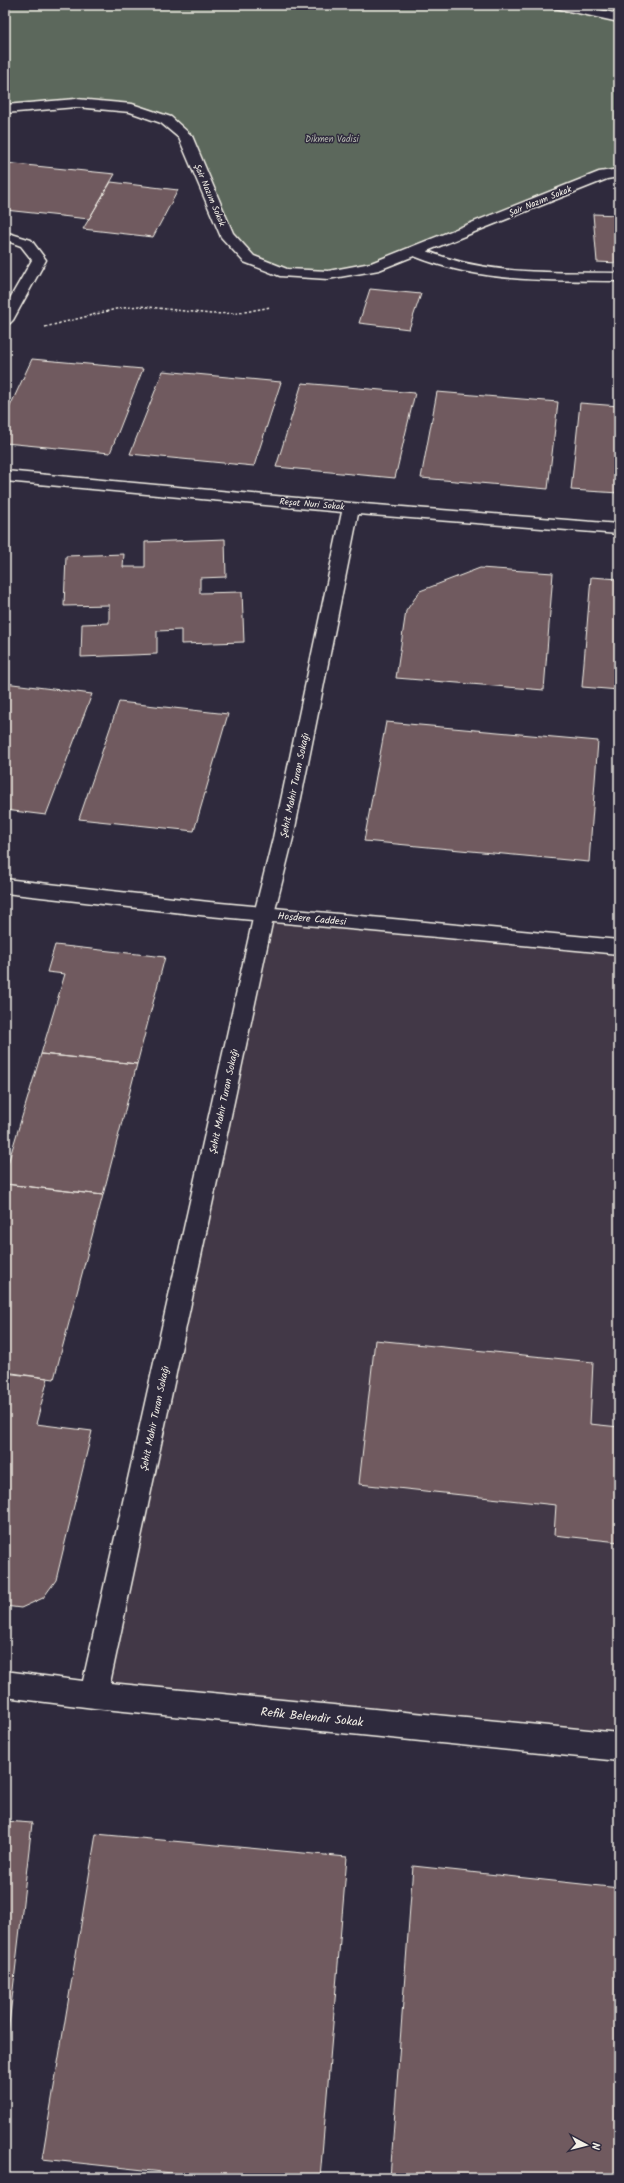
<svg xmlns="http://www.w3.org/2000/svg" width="624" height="2183" viewBox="0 0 624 2183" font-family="Kalam,sans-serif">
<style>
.built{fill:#423847}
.green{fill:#5c675c;stroke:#a8aca2}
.building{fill:#705a5f;stroke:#f4f1e8}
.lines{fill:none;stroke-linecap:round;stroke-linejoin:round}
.service-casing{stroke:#f4f1e8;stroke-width:3}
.minor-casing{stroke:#f4f1e8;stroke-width:3}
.secondary-casing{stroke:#f4f1e8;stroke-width:3}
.path{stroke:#f4f1e8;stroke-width:1.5;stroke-dasharray:2.5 2;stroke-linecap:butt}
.service{fill:#2f2a3d;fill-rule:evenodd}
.minor{fill:#2f2a3d;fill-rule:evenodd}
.secondary{fill:#2f2a3d;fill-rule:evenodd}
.labels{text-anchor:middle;stroke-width:3;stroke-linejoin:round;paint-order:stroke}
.far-park-label{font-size:9px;fill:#b7bab0;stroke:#2f2a3d}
.far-street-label{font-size:9px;fill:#f4f1e8;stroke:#2f2a3d}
.street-label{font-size:10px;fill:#f4f1e8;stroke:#2f2a3d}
.near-street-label{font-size:12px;fill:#f4f1e8;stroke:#2f2a3d}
</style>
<rect width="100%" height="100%" fill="#2f2a3d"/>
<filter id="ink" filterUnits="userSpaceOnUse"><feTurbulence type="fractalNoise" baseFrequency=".025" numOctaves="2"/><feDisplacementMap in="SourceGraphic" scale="8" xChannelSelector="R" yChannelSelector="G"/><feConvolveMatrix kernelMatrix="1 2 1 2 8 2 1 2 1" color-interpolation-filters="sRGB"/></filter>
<g filter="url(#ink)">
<path class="built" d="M264 914 619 947V1747L94 1695Z"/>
<path class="green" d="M5 5H619V173L374 267 328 275 285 273 249 259 226 234 185 136 166 120 132 108 77 103 5 109Z"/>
<path class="building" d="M5 163 115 174 89 219 5 210Z
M111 182 178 190 153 237 83 229Z
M593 214 619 215V263L597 262Z
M370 289 421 294 409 329 359 323Z
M32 359 143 369 110 453 5 443V417Z
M163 371 281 382 254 466 130 454Z
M302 383 415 393 395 478 276 467Z
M437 392 558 402 548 489 421 478Z
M580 403 619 406V493L571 490Z
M225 539 226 577 200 578V593L242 592 244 642 181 644V630L157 631V654L81 657 82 624 109 623V605L64 606 66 556 124 554 123 567H145V542Z
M480 568 553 573 544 690 396 678 406 611 420 591Z
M591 577 619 579V690L582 687Z
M5 683 92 694 46 815 5 810Z
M119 702 228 714 194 831 79 819Z
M386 722 598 741 589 862 364 841Z
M55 945 165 957 137 1064 41 1054 65 974 47 972Z
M41 1054 137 1064 103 1195 5 1184V1173Z
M5 1184 103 1195 54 1379 5 1372Z
M375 1340 593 1362 590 1424 619 1427V1542L554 1535 556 1505 359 1484Z
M5 1373 48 1378 36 1424 92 1431 56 1580 43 1598 21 1608 5 1606Z
M5 1821 32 1823 5 2060Z
M96 1834 347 1857 320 2178H218L42 2159Z
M413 1866 619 1888V2178H390Z"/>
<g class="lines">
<defs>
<path id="service" d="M553 5H576L619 14V22L555 8Z"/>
<path id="minor" d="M76 99 132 104 171 117 192 136 233 233 254 256 287 269 328 271 371 263 599 172 619 169V177L607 179 427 251C488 276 554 272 619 273V281C549 280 480 283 414 256L379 270 328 279 280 276 244 262 221 237 179 138 161 123 130 112 76 107 5 113V105Z
M5 232 31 240 46 260 13 320 10 323 5 325V307L32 260 21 246 5 240Z
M5 471 351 503 619 524V534L358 514 293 838 274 914 110 1683 619 1733V1761L94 1708 5 1697V1671L83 1681 254 914 273 838 342 512 5 481Z"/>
<path id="secondary" d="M5 879 209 902 619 940V954L209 916 5 893Z"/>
</defs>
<use href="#service" class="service-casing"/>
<use href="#minor" class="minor-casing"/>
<use href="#secondary" class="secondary-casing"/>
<path class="path" d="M45 327 116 309 139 306 212 314 239 313 271 307"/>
<use href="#service" class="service"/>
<use href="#minor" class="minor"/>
<use href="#secondary" class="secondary"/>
</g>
</g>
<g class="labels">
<g class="far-park-label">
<text x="332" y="142">Dikmen Vadisi</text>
</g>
<g class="far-street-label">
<text transform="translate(210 195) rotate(67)" y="3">Şair Nazım Sokak</text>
<text transform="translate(540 201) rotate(-22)" y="3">Şair Nazım Sokak</text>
<text transform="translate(312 504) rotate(5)" y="3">Reşat Nuri Sokak</text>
</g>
<g class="street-label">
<text transform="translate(294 785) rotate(-78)" y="4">Şehit Mahir Turan Sokağı</text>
<text transform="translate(312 918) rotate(5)" y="4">Hoşdere Caddesi</text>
<text transform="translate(223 1101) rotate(-78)" y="4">Şehit Mahir Turan Sokağı</text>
<text transform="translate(154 1418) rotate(-78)" y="4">Şehit Mahir Turan Sokağı</text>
</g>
<g class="near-street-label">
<text transform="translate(312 1717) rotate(6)" y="4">Refik Belendir Sokak</text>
</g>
</g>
<rect width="624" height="2183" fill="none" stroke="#2f2a3d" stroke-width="20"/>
<rect x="10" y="10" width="604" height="2163" fill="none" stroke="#f4f1e8" stroke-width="1.5" filter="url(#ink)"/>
<g transform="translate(586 2145) rotate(97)" stroke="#2f2a3d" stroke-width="3" paint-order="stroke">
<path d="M0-3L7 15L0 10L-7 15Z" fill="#f4f1e8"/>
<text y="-6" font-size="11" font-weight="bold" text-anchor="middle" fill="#f4f1e8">N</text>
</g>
</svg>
